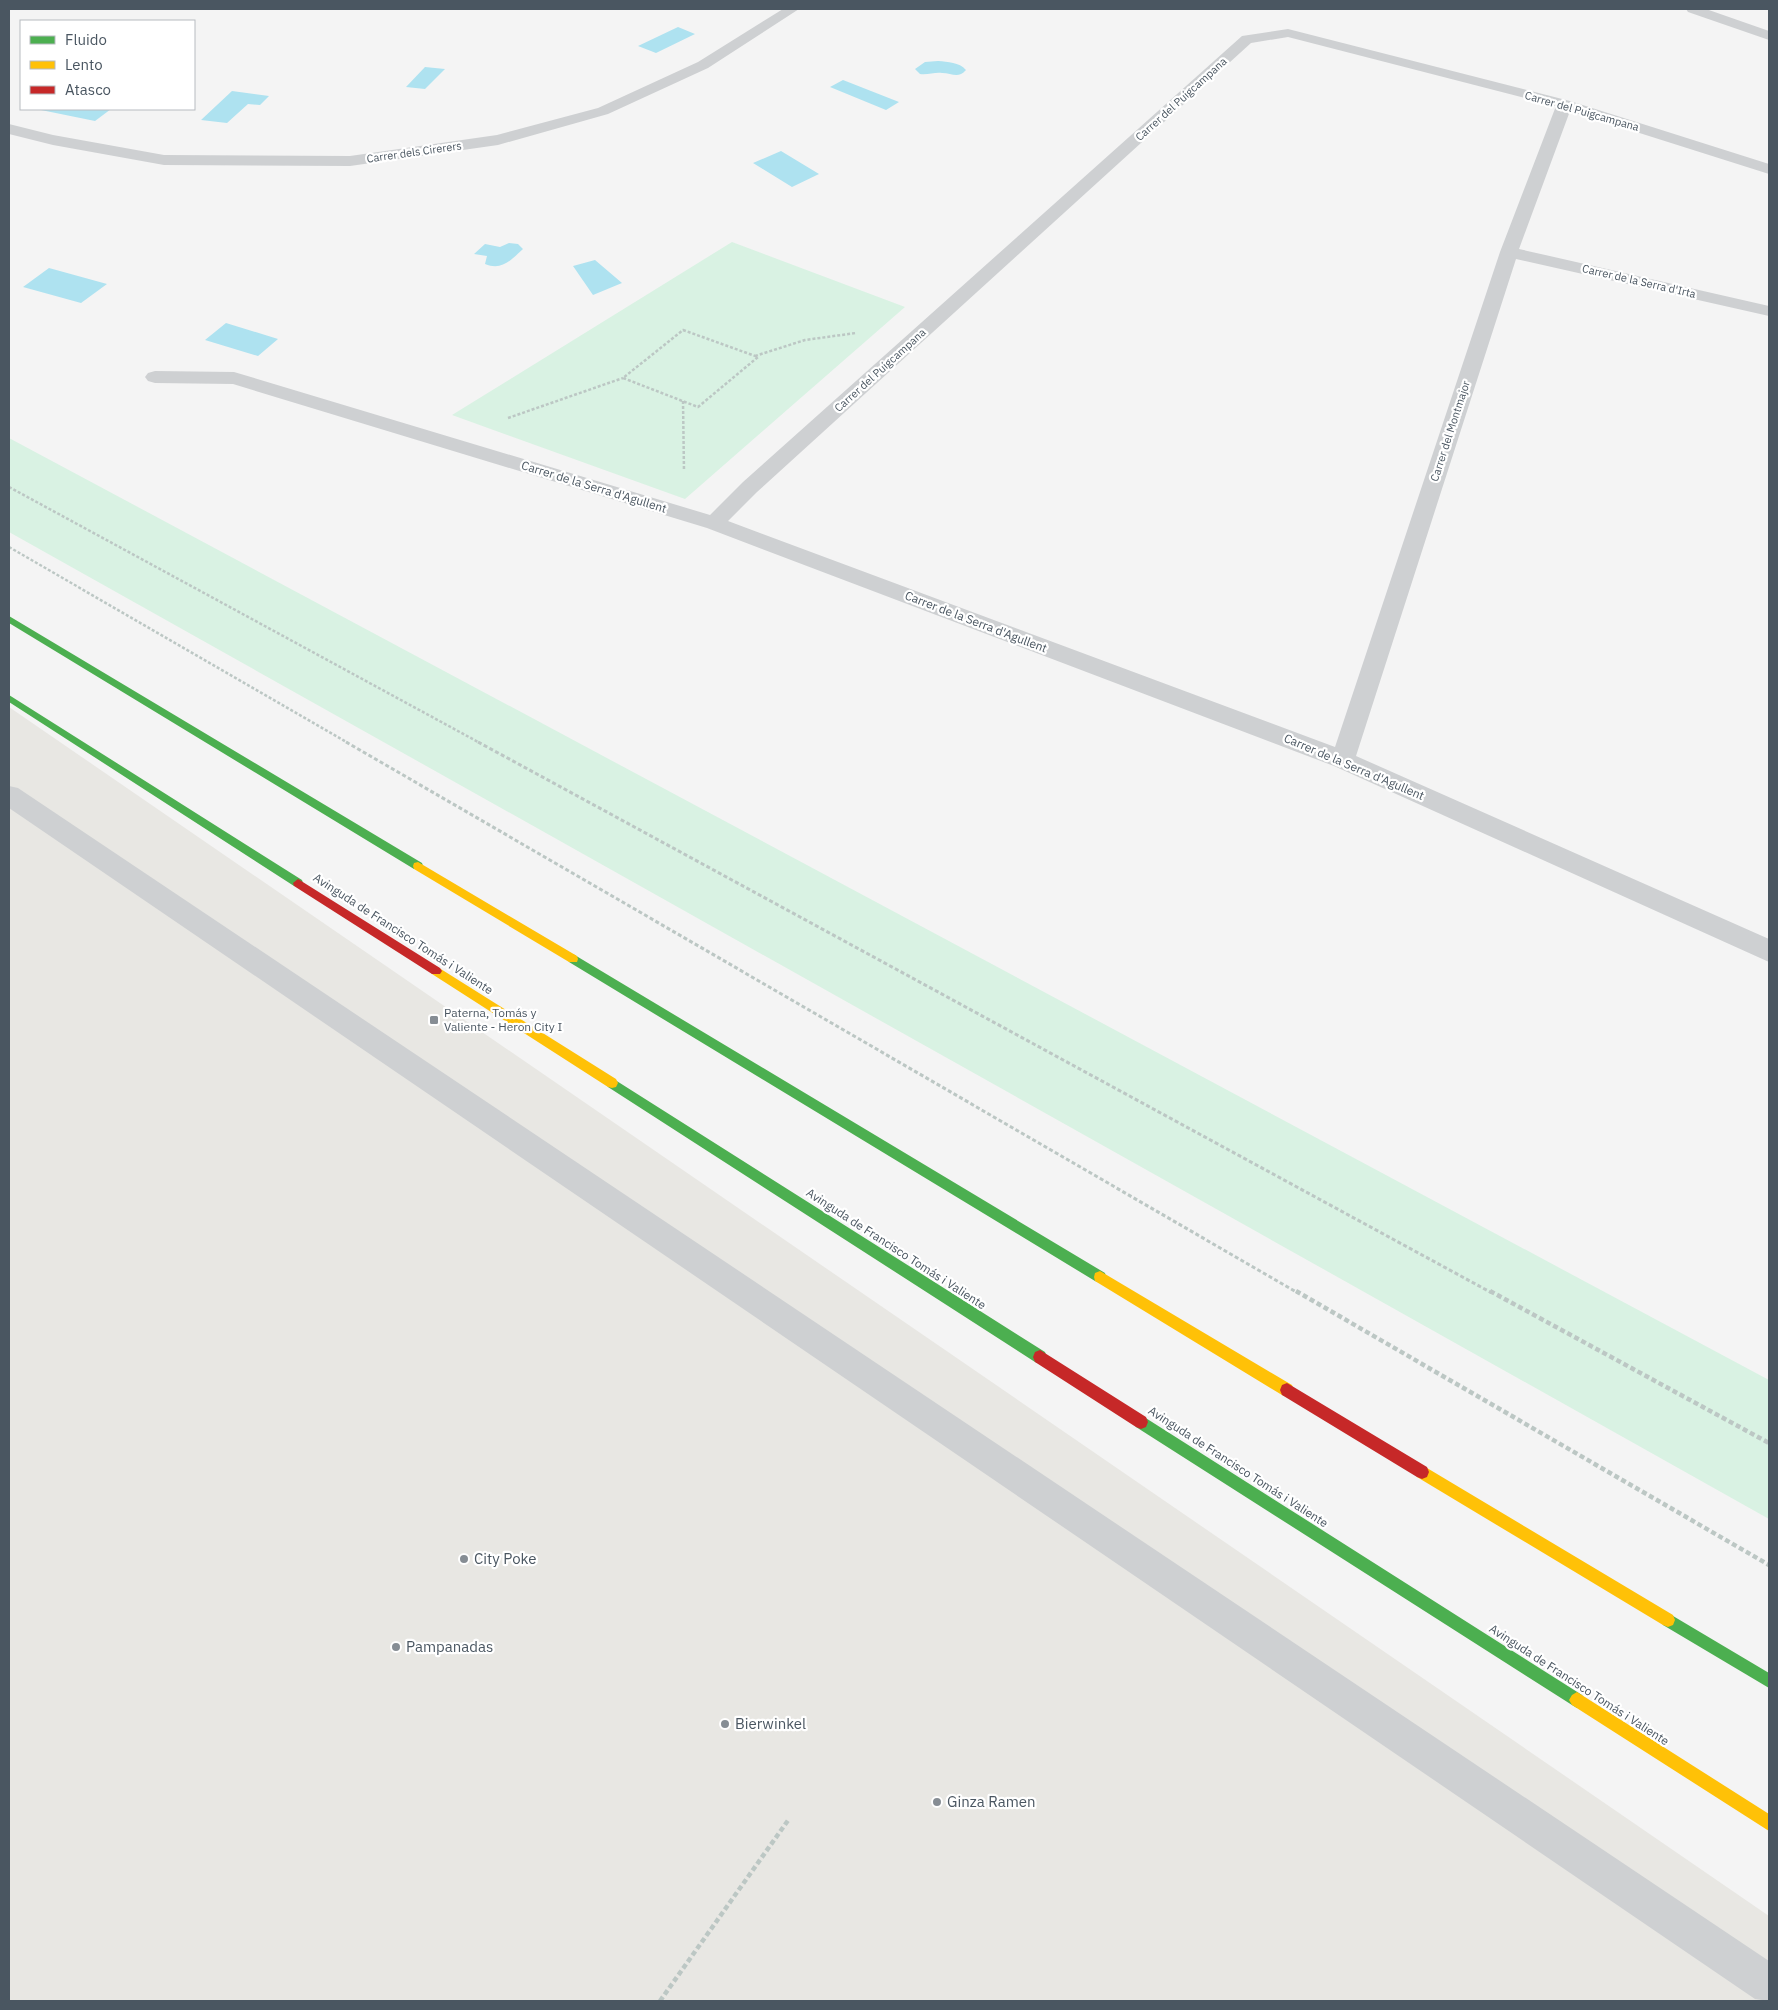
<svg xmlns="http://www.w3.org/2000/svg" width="1778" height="2010" viewBox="0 0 1778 2010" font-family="'IBM Plex Sans',sans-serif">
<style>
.commercial{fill:#e8e7e3}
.green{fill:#d9f2e3}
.water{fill:#aee2f0}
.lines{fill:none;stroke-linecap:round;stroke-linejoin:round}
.path-far2{stroke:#bcc7c4;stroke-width:2.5;stroke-dasharray:3 2;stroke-linecap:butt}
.path-far1{stroke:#bcc7c4;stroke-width:3;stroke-dasharray:4 2.5;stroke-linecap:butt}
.path{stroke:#bcc7c4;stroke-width:4.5;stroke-dasharray:5 3;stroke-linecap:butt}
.lane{fill:#ced0d2;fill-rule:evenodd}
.street{fill:#ced0d2;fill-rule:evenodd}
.fast{fill:#4caf50;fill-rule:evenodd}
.slow{fill:#ffc107;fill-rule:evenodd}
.jam{fill:#c62828;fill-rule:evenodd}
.poi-dot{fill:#868d94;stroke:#fff;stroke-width:2}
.labels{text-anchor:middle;stroke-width:4.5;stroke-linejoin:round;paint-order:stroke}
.far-street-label{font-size:11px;fill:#4a5661;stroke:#fff}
.street-label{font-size:12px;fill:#4a5661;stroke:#fff}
.poi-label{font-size:12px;fill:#4a5661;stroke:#fff;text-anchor:start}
.near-poi-label{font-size:15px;fill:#4a5661;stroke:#fff;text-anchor:start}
</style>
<rect width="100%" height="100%" fill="#f4f4f4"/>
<path class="commercial" d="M9 707 1769 1916V2001H9Z"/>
<path class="green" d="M732 242 905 307 685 499 452 415Z
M9 438 1769 1380V1519L9 532Z"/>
<path class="water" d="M678 27 695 34 656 53 638 46Z
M938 61C948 62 959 62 966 70 958 79 952 73 942 73 935 72 928 75 920 74L915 69 925 62Z
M425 67 445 69 425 89 406 87Z
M843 80 899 102 886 110 830 87Z
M232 91 269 96 260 105 248 104 227 123 201 120Z
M43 109H111L95 121 41 110Z
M781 151 819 174 792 187 753 163Z
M509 243 518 244 523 249C511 260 502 271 485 264L487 256 474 254 485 244 500 247Z
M595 260 622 283 593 295 573 266Z
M49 268 107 284 81 303 23 287Z
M226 323 278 339 258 356 205 340Z"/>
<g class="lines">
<path class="path-far2" d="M683 330 758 357 698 407 623 378Z
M755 356 805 340 856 333
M683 401 684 471
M508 418 623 378
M9 487 480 743
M9 547 348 743"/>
<path class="path-far1" d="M346 742 1298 1293
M478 742 1492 1293"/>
<path class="path" d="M1296 1291 1769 1565
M1490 1291 1769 1443
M660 2001 789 1819"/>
<path class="lane" d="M9 786 18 788 1769 1961V2001L1755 1999 9 808Z"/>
<path class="street" d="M783 9H799L708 68 608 114 498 145 350 166 164 165 53 145 9 134V124L53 135 164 155 350 156 497 135 598 108 698 62Z
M1686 9H1706L1769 31V40L1688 12Z
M1288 29 1570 101 1769 164V174L1570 111 1519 249 1769 306V316L1516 259 1356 756 1769 939V962L1334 766 707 528 233 384 155 383 148 381 145 377 148 373 155 371 234 372 710 515 743 482 1242 36ZM1288 37 1556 106 1500 252 1335 747 728 521 757 492 1251 43Z"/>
<path class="fast" d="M9 616 422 863 423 866 422 869H414L9 623Z
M9 695 302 880 303 883 302 886H294L9 702Z
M573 954 1105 1273 1106 1277 1105 1281 1100 1283 1095 1281 569 962 568 959 569 956Z
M612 1078 1045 1352 1047 1357 1045 1362 1040 1364 1035 1362 608 1087 606 1083 608 1079Z
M1141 1415 1582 1695 1585 1700 1582 1705 1577 1708 1572 1705 1136 1427 1134 1422 1136 1417Z
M1668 1613 1769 1673V1688L1663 1625 1661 1620 1663 1615Z"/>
<path class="slow" d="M418 862 577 956 578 959 577 962H569L414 869 413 866 414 863Z
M436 966 616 1079 618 1083 616 1087 612 1088 608 1087 432 974 430 971 432 968Z
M1100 1271 1292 1385 1294 1390 1292 1395 1287 1397 1282 1395 1095 1281 1094 1277 1095 1273Z
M1422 1465 1673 1615 1675 1620 1673 1625 1668 1627 1663 1625 1417 1477 1415 1472 1417 1467Z
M1577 1692 1769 1814V1831L1572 1705 1569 1700 1572 1695Z"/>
<path class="jam" d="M298 879 440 968 442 971 440 974H432L294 886 293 883Z
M1040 1350 1146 1417 1148 1422 1146 1427 1141 1429 1136 1427 1035 1362 1033 1357 1035 1352Z
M1287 1383 1427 1467 1429 1472 1427 1477 1422 1479 1417 1477 1282 1395 1280 1390 1282 1385Z"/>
</g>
<g class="poi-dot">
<rect x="429" y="1015" width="10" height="10" rx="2.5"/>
<circle cx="464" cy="1559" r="5"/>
<circle cx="396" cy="1647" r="5"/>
<circle cx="725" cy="1724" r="5"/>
<circle cx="937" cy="1802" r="5"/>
</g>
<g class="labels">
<g class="far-street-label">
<text transform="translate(1181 99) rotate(-42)" y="4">Carrer del Puigcampana</text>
<text transform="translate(1582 111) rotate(16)" y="4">Carrer del Puigcampana</text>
<text transform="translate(414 152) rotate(-8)" y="4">Carrer dels Cirerers</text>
<text transform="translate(1639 281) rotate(13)" y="4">Carrer de la Serra d'Irta</text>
<text transform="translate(880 370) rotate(-42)" y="4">Carrer del Puigcampana</text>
<text transform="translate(1450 431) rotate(-72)" y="4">Carrer del Montmajor</text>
</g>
<g class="street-label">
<text transform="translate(594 487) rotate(17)" y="4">Carrer de la Serra d'Agullent</text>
<text transform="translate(976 622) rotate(21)" y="4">Carrer de la Serra d'Agullent</text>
<text transform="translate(1354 767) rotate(23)" y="4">Carrer de la Serra d'Agullent</text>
<text transform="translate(403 934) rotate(33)" y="4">Avinguda de Francisco Tomás i Valiente</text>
<text transform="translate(896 1249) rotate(33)" y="4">Avinguda de Francisco Tomás i Valiente</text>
<text transform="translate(1238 1467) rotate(33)" y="4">Avinguda de Francisco Tomás i Valiente</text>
<text transform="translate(1579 1685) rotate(33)" y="4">Avinguda de Francisco Tomás i Valiente</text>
</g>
<g class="poi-label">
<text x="444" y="1017">Paterna, Tomás y<tspan x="444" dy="14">Valiente - Heron City I</tspan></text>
</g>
<g class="near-poi-label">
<text x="474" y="1564">City Poke</text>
<text x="406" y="1652">Pampanadas</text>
<text x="735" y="1729">Bierwinkel</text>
<text x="947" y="1807">Ginza Ramen</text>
</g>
</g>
<rect width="1778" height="2010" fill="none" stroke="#4a5661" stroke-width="20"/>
<rect x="20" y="20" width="175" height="90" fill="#ffffff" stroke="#b7bbc0"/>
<rect x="30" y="36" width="25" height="8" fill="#4caf50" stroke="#b7bbc0"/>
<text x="65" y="45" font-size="15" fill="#4a5661">Fluido</text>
<rect x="30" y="61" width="25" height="8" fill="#ffc107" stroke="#b7bbc0"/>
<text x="65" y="70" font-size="15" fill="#4a5661">Lento</text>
<rect x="30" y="86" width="25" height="8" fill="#c62828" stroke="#b7bbc0"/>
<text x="65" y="95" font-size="15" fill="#4a5661">Atasco</text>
</svg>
